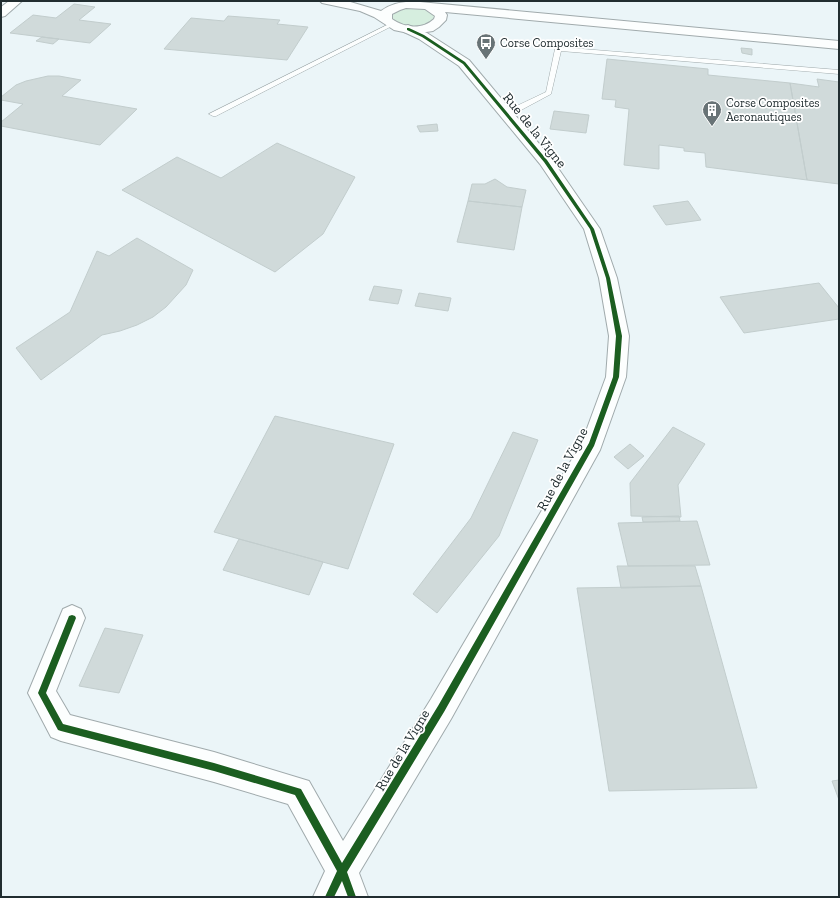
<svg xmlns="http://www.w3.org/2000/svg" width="840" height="898" viewBox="0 0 840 898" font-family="'Zilla Slab',serif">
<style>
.green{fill:#d6eedf}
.building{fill:#d0dada;stroke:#c2cdcd}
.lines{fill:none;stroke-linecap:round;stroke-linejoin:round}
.lane-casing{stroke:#a0aaac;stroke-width:1}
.street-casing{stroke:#a0aaac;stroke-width:2}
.secondary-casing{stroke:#a0aaac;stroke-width:2}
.lane{fill:#fcfefe;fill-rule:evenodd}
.street{fill:#fcfefe;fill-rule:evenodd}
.secondary{fill:#fcfefe;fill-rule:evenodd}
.cycleway-casing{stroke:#fff;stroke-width:2}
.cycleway{fill:#1b5e20;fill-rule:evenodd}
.labels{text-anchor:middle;stroke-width:3.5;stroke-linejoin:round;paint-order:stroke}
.far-poi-label{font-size:12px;fill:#212d30;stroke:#fff;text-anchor:start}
.street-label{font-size:14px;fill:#212d30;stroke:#fff}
</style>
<rect width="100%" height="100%" fill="#ebf5f8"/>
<path class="green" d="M409 7 423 8 437 14 432 23C417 27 406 29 393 20L392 16 397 11Z"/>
<path class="building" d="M74 4 95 7 79 20 111 24 90 43 10 33 33 15 56 18Z
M228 16 280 20 277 24 308 27 287 60 164 49 191 18 224 21Z
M42 37 59 39 53 44 36 41Z
M741 48 752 49V55L742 53Z
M607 59 708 69V75L790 83 807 180 706 167 705 153 684 151V148L659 145V169L624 165 629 109 615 107 616 100 602 99Z
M48 76H59L81 80 62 96 137 109 100 145 1 126V122L23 104 1 100V97L16 85 26 81Z
M817 79 839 82V184L807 180 790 83 819 87Z
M554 111 589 115 586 133 550 129Z
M437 124 438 131 420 132 417 126Z
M277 143 355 177 323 234 275 272 122 190 177 157 221 178Z
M495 179 507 187 526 190 522 207 468 201 472 184H485Z
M468 201 522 207 514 250 457 242Z
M688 201 701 220 666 225 653 206Z
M137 238 193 270 186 285 166 307 153 317 137 325 120 331 102 335 41 380 16 348 70 312 97 251 109 256Z
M819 283 839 308V319L744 333 720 297Z
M374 286 402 290 398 304 369 300Z
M419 293 451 298 448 311 415 306Z
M275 416 394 444 348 569 214 532Z
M673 427 705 444 678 485 681 517 631 516 630 483Z
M513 432 538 440 499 536 437 613 413 594 471 518Z
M630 444 644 456 628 469 614 457Z
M679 516 680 521 643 522 642 517Z
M697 521 710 565 628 566 618 523Z
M239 539 323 562 309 595 223 570Z
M617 566H695L701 586 621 588Z
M701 586 757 788 609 791 577 588Z
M105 628 143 635 119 693 79 686Z
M839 780V800L832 781Z"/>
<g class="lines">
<defs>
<path id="lane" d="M389 24 394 25 216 116H213L209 114Z
M558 47 839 70V74L561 51 551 94 510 116H504V112L546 92 555 49Z"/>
<path id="street" d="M9 1H22L5 16 1 17V7Z
M408 25 427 33 469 60 551 158 600 229 617 278 629 336 626 377 600 450 451 719 359 873 368 897H313L325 871 288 804 214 782 61 741 51 737 28 693 63 609 72 605 81 609 85 618 56 691 70 715 214 752 309 781 343 841 431 699 582 442 606 377 609 336 599 278 584 229 540 164 459 66 419 39 404 32 402 29 404 26Z"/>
<path id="secondary" d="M320 1H347L381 11C393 2 406 1 420 2L839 41V49L445 12 447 15 446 20 439 27 433 31 413 34 394 30 374 17 360 11 322 3ZM406 8 425 9 435 16 434 19C422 30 405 28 392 19V14L400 10Z"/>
</defs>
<use href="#lane" class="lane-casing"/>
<use href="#street" class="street-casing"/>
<use href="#secondary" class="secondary-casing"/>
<use href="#lane" class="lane"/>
<use href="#street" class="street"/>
<use href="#secondary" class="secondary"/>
<defs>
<path id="cycleway" d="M407 28H409L424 35 465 62 547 160 594 229 610 278 622 336 619 377 594 446 444 712 347 872 356 897H348L342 881 334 897H325L337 871 295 795 214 771 61 731 58 730 38 693 69 616 72 615 75 616 76 618 46 693 63 724 214 763 301 789 342 863 438 706 589 443 613 377 616 336 606 278 590 229 544 162 463 64 422 37 407 30Z"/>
</defs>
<use href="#cycleway" class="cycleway-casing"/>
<use href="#cycleway" class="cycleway"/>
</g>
<defs>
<symbol id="bus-pin" viewBox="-11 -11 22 30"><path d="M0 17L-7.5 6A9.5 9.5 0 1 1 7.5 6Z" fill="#687376" stroke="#fff"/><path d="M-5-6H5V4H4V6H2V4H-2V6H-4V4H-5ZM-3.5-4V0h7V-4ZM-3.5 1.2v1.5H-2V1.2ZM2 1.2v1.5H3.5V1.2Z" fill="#fff"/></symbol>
<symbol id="building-pin" viewBox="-11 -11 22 30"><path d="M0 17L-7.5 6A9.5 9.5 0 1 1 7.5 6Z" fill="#687376" stroke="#fff"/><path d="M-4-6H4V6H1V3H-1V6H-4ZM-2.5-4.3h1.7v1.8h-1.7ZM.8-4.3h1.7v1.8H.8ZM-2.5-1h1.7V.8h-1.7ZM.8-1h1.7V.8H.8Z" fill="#fff"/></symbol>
</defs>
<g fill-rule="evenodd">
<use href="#bus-pin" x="475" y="32" width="22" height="30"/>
<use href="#building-pin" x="701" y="99" width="22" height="30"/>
</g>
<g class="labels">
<g class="far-poi-label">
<text x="500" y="47">Corse Composites</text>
<text x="726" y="107">Corse Composites<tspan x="726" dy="14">Aeronautiques</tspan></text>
</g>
<g class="street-label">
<text transform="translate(535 130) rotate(51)" y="5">Rue de la Vigne</text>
<text transform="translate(562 469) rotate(-62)" y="5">Rue de la Vigne</text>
<text transform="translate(402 750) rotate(-59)" y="5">Rue de la Vigne</text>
</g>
</g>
<rect width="840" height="898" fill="none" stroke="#212d30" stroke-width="4"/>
</svg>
